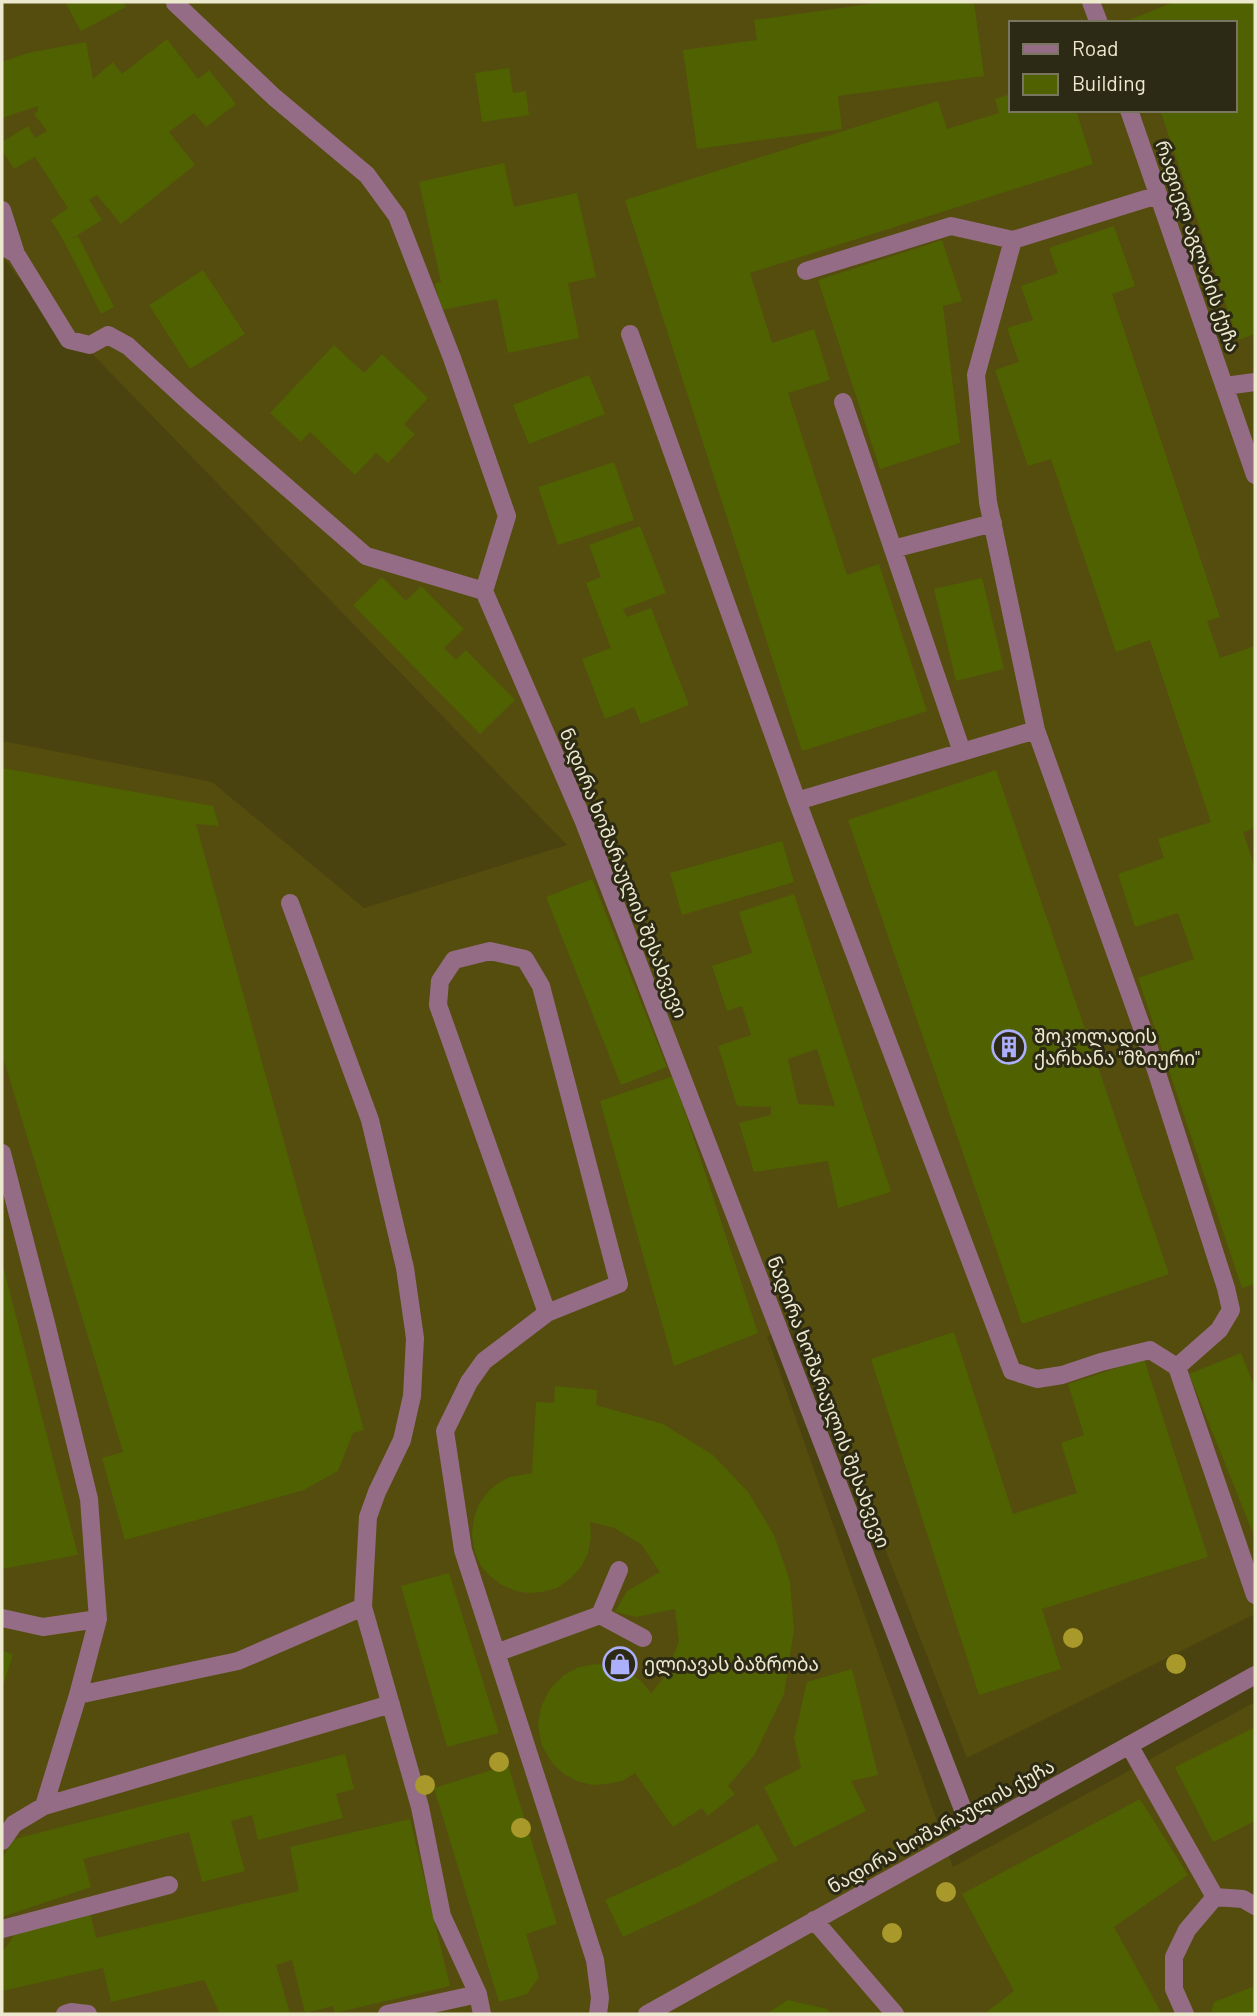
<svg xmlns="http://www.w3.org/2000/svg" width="1257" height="2016" viewBox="0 0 1257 2016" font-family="Barlow,'Noto Sans Georgian',sans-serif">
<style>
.built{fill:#554d0e;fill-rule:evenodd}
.building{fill:#4f6101;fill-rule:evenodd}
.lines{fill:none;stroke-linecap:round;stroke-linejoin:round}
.minor{stroke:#946c85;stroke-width:18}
.tree{fill:#a8992a}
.labels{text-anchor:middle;stroke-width:6;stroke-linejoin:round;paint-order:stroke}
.street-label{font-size:19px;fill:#ece9cf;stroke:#2c2914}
.poi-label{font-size:19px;fill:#ece9cf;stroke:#2c2914;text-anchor:start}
</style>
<rect width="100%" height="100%" fill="#4a430f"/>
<path class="built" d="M2 2H1255V1614L967 1758 798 1326 767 1336 953 1867 1255 1702V2014H2V741L212 782 364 908 567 845 18 277 2 256ZM1010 23H1234V110H1010Z"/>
<path class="building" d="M65 2H123L126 7 81 31Z
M884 2H974L984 76 838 96 842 129 697 149 683 50 757 40 754 20Z
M1174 2H1255V334L1238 340 1160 110H1234V23H1130L1129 20Z
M167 39 198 79 209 70 236 104 206 127 194 113 169 132 195 165 121 224 97 195 89 200 102 220 68 241 78 236 114 307 101 314 65 243 51 220 68 208 35 157 14 169 2 150V142L28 126 35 138 47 131 34 114 38 111V106L2 118V62L28 53 86 42 93 79 113 62 122 74Z
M509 68 513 93 526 91 529 115 482 122 475 73Z
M1010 94V110H1076L1093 164 750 273 772 343 814 329 830 380 788 393 847 575 879 564 927 711 802 751 625 200 938 101 947 129 999 113 995 99Z
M504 163 514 207 577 193 596 277 568 283 579 338 508 353 497 299 441 310 435 283 441 282 419 182Z
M1114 226 1135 286 1112 294 1220 617 1207 621 1220 658 1255 646V828L1243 832 1255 868V1284L1242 1288 1138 978 1194 959 1178 913 1135 927 1118 874 1164 858 1158 839 1211 822 1150 640 1116 652 1051 459 1028 466 995 370 1019 362 1007 328 1033 320 1021 286 1058 273 1049 248Z
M942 240 962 301 943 306 960 443 880 469 818 280Z
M203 270 245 334 190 369 149 305Z
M334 345 364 373 382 354 428 398 404 424 415 434 388 463 376 453 355 475 310 432 301 442 270 413Z
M589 375 605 414 529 444 513 405Z
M614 462 634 520 558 545 538 487Z
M640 526 666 593 623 609 627 617 651 608 689 705 641 724 634 707 605 719 582 659 611 648 586 583 601 577 589 545Z
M382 577 406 601 421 586 464 629 444 648 456 660 466 650 515 700 480 734 353 605Z
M982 578 1004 669 956 681 934 589Z
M2 768 213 806 219 826 196 824 364 1430 353 1433 338 1471 304 1490 125 1540 102 1458 123 1452 2 1054Z
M996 770 1169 1274 1022 1324 848 820Z
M782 841 794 882 682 915 670 873Z
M592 879 667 1067 621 1085 546 897Z
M794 894 891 1192 838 1208 828 1161 754 1172 739 1123 771 1115V1107L737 1106 718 1046 751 1035 742 1006 727 1011 712 966 752 953 739 912ZM817 1049 835 1106 798 1104 788 1059Z
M673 1076 758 1333 674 1366 600 1101Z
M2 1262 78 1555 2 1569Z
M954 1332 1013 1514 1077 1493 1061 1443 1084 1435 1068 1384 1144 1359 1208 1557 1042 1609 1061 1669 979 1695 871 1359Z
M1241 1353 1255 1388V1538L1189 1374Z
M555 1386 597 1390 596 1405 663 1424 713 1455 748 1492 774 1535 790 1581 794 1630 784 1694 755 1754 728 1786 735 1794 708 1816 702 1808 673 1827 635 1773 622 1781 607 1784 592 1785 577 1781 564 1774 553 1764 542 1746 538 1726 541 1707 550 1689 564 1675 579 1667 596 1664 613 1666 629 1672 642 1682 651 1693 667 1674 679 1641 675 1609 636 1617 615 1612 627 1591 660 1572 641 1544 614 1528 590 1522 591 1538 588 1553 581 1567 570 1579 557 1588 542 1592 528 1593 516 1591 502 1585 490 1576 481 1566 475 1553 472 1535 474 1517 479 1504 488 1492 497 1484 509 1477 532 1473 536 1402 554 1403Z
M449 1573 499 1733 447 1747 401 1586Z
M2 1650 13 1655 2 1688Z
M852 1669 878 1775 851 1781 866 1811 794 1847 764 1787 801 1768 794 1738 807 1682Z
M1255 1727V1821L1213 1842 1175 1767Z
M345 1754 354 1789 336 1794 343 1818 258 1840 252 1815 231 1821 245 1871 202 1882 189 1832 83 1859 91 1887 2 1917V1861L11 1840Z
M508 1765 557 1924 526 1934 539 1977 527 1994 499 2002 434 1788Z
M1140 1799 1188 1875 1114 1927 1162 2014H984L1014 1991 962 1894Z
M410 1819 450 1986 335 2013 333 2006 305 2013 292 1960 276 1965 290 2014H220L204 1980 111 2002 103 1968 2 1991V1953L18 1929 90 1912 96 1938 299 1891 290 1847Z
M758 1824 778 1860 697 1903 623 1937 605 1900 677 1867Z
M1255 1986V2014H1211L1214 2002Z
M788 2000 827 2009 831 2014H766Z"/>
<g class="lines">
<path class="minor" d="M1091 2 1099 23
M175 3 274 97 367 175 397 216 452 358 507 516 484 591 584 822 972 1833
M1129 110 1255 475
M2 210 16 254
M2 246 16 254 69 340 90 345 108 335 128 346 191 404 366 556 484 591
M806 271 951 226 1013 240
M630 334 797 801 1012 1371 1037 1379 1062 1375 1101 1362 1150 1350 1177 1367
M1225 386 1255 382
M843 402 962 752
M893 549 993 523
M1036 730 1146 1039 1226 1288 1231 1310 1219 1330 1177 1367 1255 1595
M797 801 1036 730 988 502 976 375 1013 240 1158 195
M290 903 370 1120 405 1268 415 1338 412 1396 402 1440 377 1492 368 1517 363 1607 420 1807 442 1916 478 1994 482 2014
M2 1153 46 1323 89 1499 98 1619 78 1695 44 1806 14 1824 2 1841
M547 1313 438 1005 440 981 454 960 490 951 525 959 541 986 619 1284 547 1313 484 1361 469 1382 445 1431 463 1550 595 1960 600 1998 598 2014
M600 1615 643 1638
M2 1618 43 1627 98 1619
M496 1653 600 1615 619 1570
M78 1695 238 1661 363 1607
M1129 1745 1215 1897 1243 1899 1255 1906
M44 1806 391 1704
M814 1920 895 2014
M2 1929 169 1885
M65 2014 71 2012 88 2014
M387 2014 478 1994
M647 2014 1255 1675
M1185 2014 1174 1989V1957L1187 1930 1215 1897"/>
</g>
<g class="tree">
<circle cx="1073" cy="1638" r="10"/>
<circle cx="1176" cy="1664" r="10"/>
<circle cx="499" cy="1762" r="10"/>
<circle cx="425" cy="1785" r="10"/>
<circle cx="521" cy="1828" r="10"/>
<circle cx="946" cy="1892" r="10"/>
<circle cx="892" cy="1933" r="10"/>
</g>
<defs>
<symbol id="building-ring" viewBox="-11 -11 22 22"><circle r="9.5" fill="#2c2914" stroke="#acaffb" stroke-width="1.5"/><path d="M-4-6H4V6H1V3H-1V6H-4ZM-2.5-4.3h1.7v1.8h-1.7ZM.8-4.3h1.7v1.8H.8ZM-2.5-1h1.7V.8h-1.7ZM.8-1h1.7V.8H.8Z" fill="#acaffb"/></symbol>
<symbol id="shop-ring" viewBox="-11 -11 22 22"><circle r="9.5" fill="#2c2914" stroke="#acaffb" stroke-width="1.5"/><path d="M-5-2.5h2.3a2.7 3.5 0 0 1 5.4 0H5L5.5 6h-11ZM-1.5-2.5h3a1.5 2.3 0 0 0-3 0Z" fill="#acaffb"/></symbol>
</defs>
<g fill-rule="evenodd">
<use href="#building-ring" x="990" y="1028" width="38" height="38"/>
<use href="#shop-ring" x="601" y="1645" width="38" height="38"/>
</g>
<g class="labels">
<g class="street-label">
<text transform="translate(1198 246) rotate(71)" y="7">რაფიელ აგლაძის ქუჩა</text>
<text transform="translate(624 873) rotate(68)" y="7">ნადირა ხოშარაულის შესახვევი</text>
<text transform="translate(829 1402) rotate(69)" y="7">ნადირა ხოშარაულის შესახვევი</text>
<text transform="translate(941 1826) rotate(-29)" y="7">ნადირა ხოშარაულის ქუჩა</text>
</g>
<g class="poi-label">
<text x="1034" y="1043">შოკოლადის<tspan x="1034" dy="22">ქარხანა "მზიური"</tspan></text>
<text x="644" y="1671">ელიავას ბაზრობა</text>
</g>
</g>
<rect width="1257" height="2016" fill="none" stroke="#ece9cf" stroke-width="7"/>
<rect x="1009" y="21" width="228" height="91" fill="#2c2914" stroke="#79765f" stroke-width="2"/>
<rect x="1023" y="44" width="35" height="10" fill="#946c85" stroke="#79765f" stroke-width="2"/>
<text x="1072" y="56" font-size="21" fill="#ece9cf">Road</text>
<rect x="1023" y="74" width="35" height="21" fill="#4f6101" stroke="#79765f" stroke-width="2"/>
<text x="1072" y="91" font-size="21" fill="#ece9cf">Building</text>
</svg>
